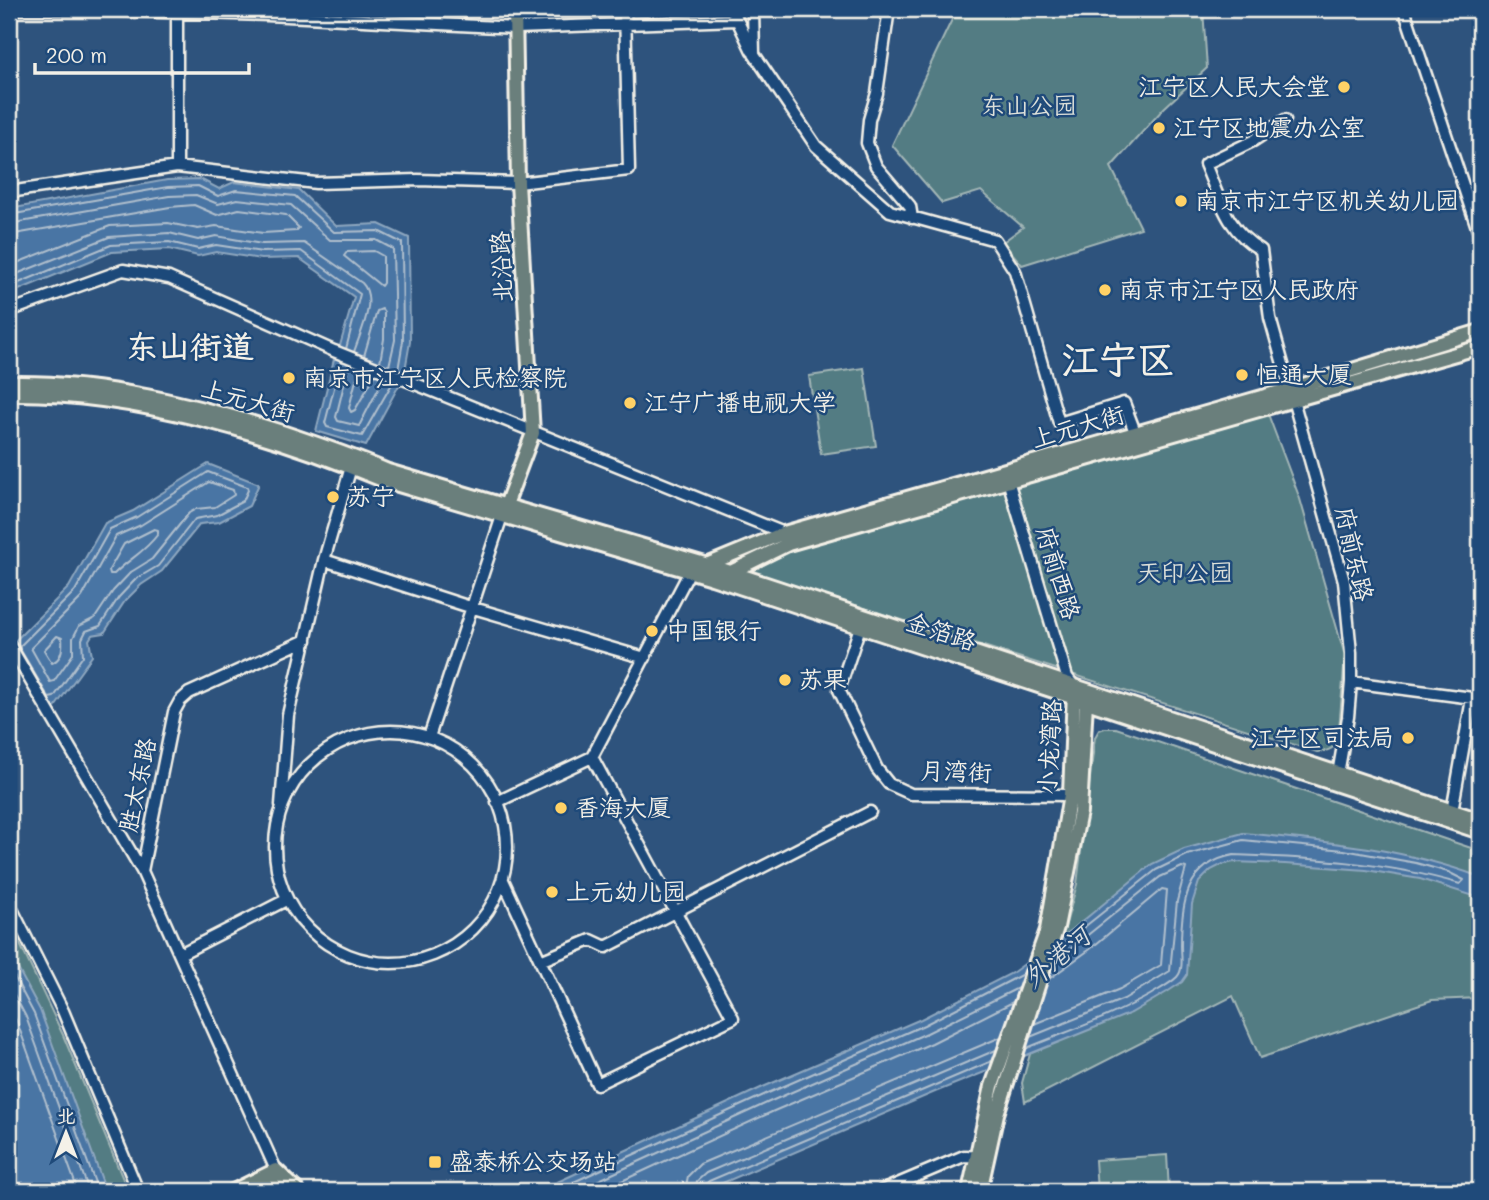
<svg xmlns="http://www.w3.org/2000/svg" width="1489" height="1200" viewBox="0 0 1489 1200" font-family="Mali,'LXGW WenKai TC',sans-serif">
<style>
.green{fill:#527c83;stroke:#a3b6b6;stroke-width:2}
.water{fill:#4a75a4;stroke:#8ea7bf;stroke-width:2}
.lines{fill:none;stroke-linecap:round;stroke-linejoin:round}
.shore{stroke:#b0bfcd;stroke-width:2}
.minor-casing{stroke:#f4f1e8;stroke-width:15}
.major-casing{stroke:#f4f1e8;stroke-width:18}
.minor{stroke:#1f4a7a;stroke-width:10}
.major{stroke:#6b7f7c;stroke-width:12}
.poi-dot{fill:#ffd166;stroke:#1f4a7a;stroke-width:2.5}
.labels{text-anchor:middle;stroke-width:5;stroke-linejoin:round;paint-order:stroke}
.poi-label{font-size:24px;fill:#f4f1e8;stroke:#1f4a7a;text-anchor:start}
.park-label{font-size:24px;fill:#dcdfd9;stroke:#1f4a7a}
.street-label{font-size:24px;fill:#f4f1e8;stroke:#1f4a7a}
.water-label{font-size:26px;font-style:italic;fill:#dadede;stroke:#1f4a7a}
.district-label{font-size:32px;font-weight:bold;fill:#f4f1e8;stroke:#1f4a7a}
.town-label{font-size:38px;font-weight:bold;fill:#f4f1e8;stroke:#1f4a7a}
</style>
<rect width="100%" height="100%" fill="#2e537d"/>
<filter id="ink" filterUnits="userSpaceOnUse"><feTurbulence type="fractalNoise" baseFrequency=".0143" numOctaves="2"/><feDisplacementMap in="SourceGraphic" scale="14" xChannelSelector="R" yChannelSelector="G"/><feConvolveMatrix kernelMatrix="1 2 1 2 8 2 1 2 1" color-interpolation-filters="sRGB"/></filter>
<g filter="url(#ink)">
<path class="green" d="M957 9H1203L1207 68 1164 108 1111 167 1141 228 1022 265 1003 242 1023 227 981 191 942 203 892 145Z
M864 368 876 446 821 454 809 376Z
M1268 414 1300 499 1345 656 1338 742C1332 750 1327 751 1317 752L748 571 789 548Z
M1105 728H1116L1480 851V998L1432 1000 1260 1058 1233 996 1025 1102 1022 1083 1077 884 1095 737 1099 730Z
M9 921 63 1035 128 1191H97L9 1100Z
M1167 1155 1169 1191H1097L1095 1160Z"/>
<path class="water" d="M200 179 219 189 234 182 299 190 336 226 379 224 409 238 410 342 404 376 366 446 316 431 334 359 339 349 354 297 299 258 261 259 216 252 198 256 169 249 112 252 9 294V209L167 180Z
M208 464 259 484 249 506 219 522 200 524 162 571 141 585 125 601 104 633 92 635 89 640 92 656 50 714 10 646 69 587 105 523 133 511Z
M1243 833C1324 841 1403 848 1480 877V898L1420 879 1366 870 1285 864 1234 862 1221 865 1211 870 1199 882 1192 904 1187 975 1182 982 1167 992 1131 1013 935 1092 704 1191H538L763 1087 921 1019 1012 973 1073 929 1152 864 1184 849Z
M9 952 40 1010 106 1191H9Z"/>
<g class="lines">
<path class="shore" d="M9 215 168 187 198 186 218 196 236 190 295 196 334 232 378 231 402 243 403 341 398 370
M9 224 169 196 196 195 218 204 237 199 291 205 330 240H376L393 249 395 340 389 366
M9 235 170 207 194 205 217 215 239 209 286 215 299 228 296 231 263 233 216 226 198 229 168 223 110 226 9 266
M374 251 383 256V283L381 286 344 256 347 252Z
M9 277 109 237 169 233 198 240 216 236 262 244 304 243 362 283C378 299 360 333 354 352
M9 287 111 245 169 242 198 249 216 245 262 252 301 251 360 294 346 349
M364 356 377 311 382 309 384 312V339L380 362
M341 361 325 423 327 427 362 436 393 382
M349 364 336 417 338 421 359 426 384 378
M359 368 349 408 351 412 355 410 375 375
M208 472 247 487 248 490 243 501 217 515 195 519 158 566 136 579 119 597 100 626 86 631 82 639 83 656 54 697 49 698 20 649V646L75 591 110 529 137 517Z
M209 482 233 490 234 495 215 507 196 509 189 513 152 559 131 572 113 591 95 618 79 626 73 638V654L54 681 50 682 31 648 82 597 116 536 141 525Z
M154 529 158 530V534C144 553 130 558 114 574H110L109 570 124 544Z
M57 636 62 638C63 648 62 659 52 663L44 650Z
M9 967 34 1014 98 1191
M9 985 26 1017 89 1191
M9 1007 17 1022 78 1191
M1034 1024 1120 989 1161 965 1167 890 1162 889 1089 950 1049 979
M1030 1037 1124 999 1170 971 1177 901 1186 868 1182 867 1160 877 1054 962
M1027 1048C1068 1031 1111 1017 1150 995 1158 990 1170 984 1177 977 1184 970 1181 955 1181 946 1181 904 1186 863 1234 855 1311 858 1386 862 1460 884L1464 880 1448 872 1416 863 1344 850 1243 840 1187 855 1156 870 1058 948
M554 1191 766 1094 924 1025 1023 974
M575 1191 769 1102 927 1033 1018 988
M600 1191 774 1111 932 1043 1013 1002
M685 1191 688 1176 700 1164 1001 1037
M695 1191 697 1181 706 1173 996 1050
M704 1191 705 1185 709 1181 992 1061"/>
<defs>
<path id="minor" d="M9 9H102
M732 9 752 51
M753 9 754 54 816 146 890 211 995 240 1015 271 1059 423 1124 403 1135 432
M889 9 877 93 869 120 867 143 876 166 910 206 912 218
M1404 9 1480 236
M102 10 267 15 516 28 737 20
M177 12V167L316 183 418 180 518 183 629 170 625 9
M1285 120 1253 141 1205 164C1220 199 1226 230 1261 250L1270 318 1344 581 1351 653V682L1348 717 1338 774
M9 192 177 167
M9 311 123 270 169 278 334 351 784 533
M1007 477 1067 677 1073 685
M324 560 470 607 645 658
M860 627 839 690 877 769 889 784 911 794 1070 795
M9 644 142 871 276 1170V1175
M1351 682 1480 699
M275 847a116 116 0 1 1 232 0a116 116 0 1 1-232 0Z
M429 737 502 516
M497 802 592 757 690 571
M281 805 288 715 324 560 351 467
M1452 811 1472 699
M142 871 174 712 180 701 189 693 306 640
M503 880 597 1084 733 1018 592 757
M9 903 63 1011 138 1191
M180 954 286 900
M540 961 591 940 606 947 870 812
M881 1191 964 1156 982 1157"/>
<path id="major" d="M9 383C102 381 194 404 282 432 318 444 353 456 388 471L715 567 1480 820
M9 394C132 392 271 434 385 481L712 578 1480 832
M503 513 533 433 518 183 515 9
M704 566 784 533 1290 389 1480 331
M729 573 788 544 1480 347
M233 1191 276 1170 298 1191
M248 1191 276 1179 286 1191
M969 1191 992 1086 1047 930 1070 795 1074 691
M980 1191 997 1114 1057 927 1080 812 1086 702 1081 696"/>
</defs>
<use href="#minor" class="minor-casing"/>
<use href="#major" class="major-casing"/>
<use href="#minor" class="minor"/>
<use href="#major" class="major"/>
</g>
</g>
<g class="poi-dot">
<circle cx="1344" cy="87" r="7"/>
<circle cx="1159" cy="128" r="7"/>
<circle cx="1181" cy="201" r="7"/>
<circle cx="1105" cy="290" r="7"/>
<circle cx="1242" cy="375" r="7"/>
<circle cx="289" cy="378" r="7"/>
<circle cx="630" cy="403" r="7"/>
<circle cx="333" cy="497" r="7"/>
<circle cx="652" cy="631" r="7"/>
<circle cx="785" cy="680" r="7"/>
<circle cx="1408" cy="738" r="7"/>
<circle cx="561" cy="808" r="7"/>
<circle cx="552" cy="892" r="7"/>
<rect x="428" y="1155" width="14" height="14" rx="3.5"/>
</g>
<g class="labels">
<g class="poi-label">
<text x="1330" y="95" text-anchor="end">江宁区人民大会堂</text>
<text x="1173" y="136">江宁区地震办公室</text>
<text x="1195" y="209">南京市江宁区机关幼儿园</text>
<text x="1119" y="298">南京市江宁区人民政府</text>
<text x="1256" y="383">恒通大厦</text>
<text x="303" y="386">南京市江宁区人民检察院</text>
<text x="644" y="411">江宁广播电视大学</text>
<text x="347" y="505">苏宁</text>
<text x="666" y="639">中国银行</text>
<text x="799" y="688">苏果</text>
<text x="1394" y="746" text-anchor="end">江宁区司法局</text>
<text x="575" y="816">香海大厦</text>
<text x="566" y="900">上元幼儿园</text>
<text x="449" y="1170">盛泰桥公交场站</text>
</g>
<g class="park-label">
<text x="1029" y="114">东山公园</text>
<text x="1185" y="581">天印公园</text>
</g>
<g class="street-label">
<text transform="translate(502 267) rotate(-93)" y="8">北沿路</text>
<text transform="translate(248 401) rotate(16)" y="8">上元大街</text>
<text transform="translate(1078 427) rotate(-16)" y="8">上元大街</text>
<text transform="translate(1354 554) rotate(77)" y="8">府前东路</text>
<text transform="translate(1058 573) rotate(73)" y="8">府前西路</text>
<text transform="translate(941 632) rotate(18)" y="8">金箔路</text>
<text transform="translate(1050 747) rotate(-87)" y="8">小龙湾路</text>
<text transform="translate(956 772) rotate(2)" y="8">月湾街</text>
<text transform="translate(138 785) rotate(-78)" y="8">胜太东路</text>
</g>
<g class="water-label">
<text transform="translate(1057 957) rotate(-40)" y="9">外港河</text>
</g>
<g class="district-label">
<text x="190" y="358">东山街道</text>
</g>
<g class="town-label">
<text x="1118" y="373">江宁区</text>
</g>
</g>
<rect width="1489" height="1200" fill="none" stroke="#1f4a7a" stroke-width="35"/>
<rect x="18" y="18" width="1454" height="1165" fill="none" stroke="#f4f1e8" stroke-width="2.5" filter="url(#ink)"/>
<g transform="translate(66 1133)" stroke="#1f4a7a" stroke-width="5" paint-order="stroke">
<path d="M0-5L12 26L0 18L-12 26Z" fill="#f4f1e8"/>
<text y="-10" font-size="19" font-weight="bold" text-anchor="middle" fill="#f4f1e8">北</text>
</g>
<path d="M35 63v10h214v-10" fill="none" stroke="#f4f1e8" stroke-width="3.5"/>
<text x="46" y="63" font-size="21" fill="#f4f1e8" stroke="#1f4a7a" stroke-width="5" paint-order="stroke">200 m</text>
</svg>
